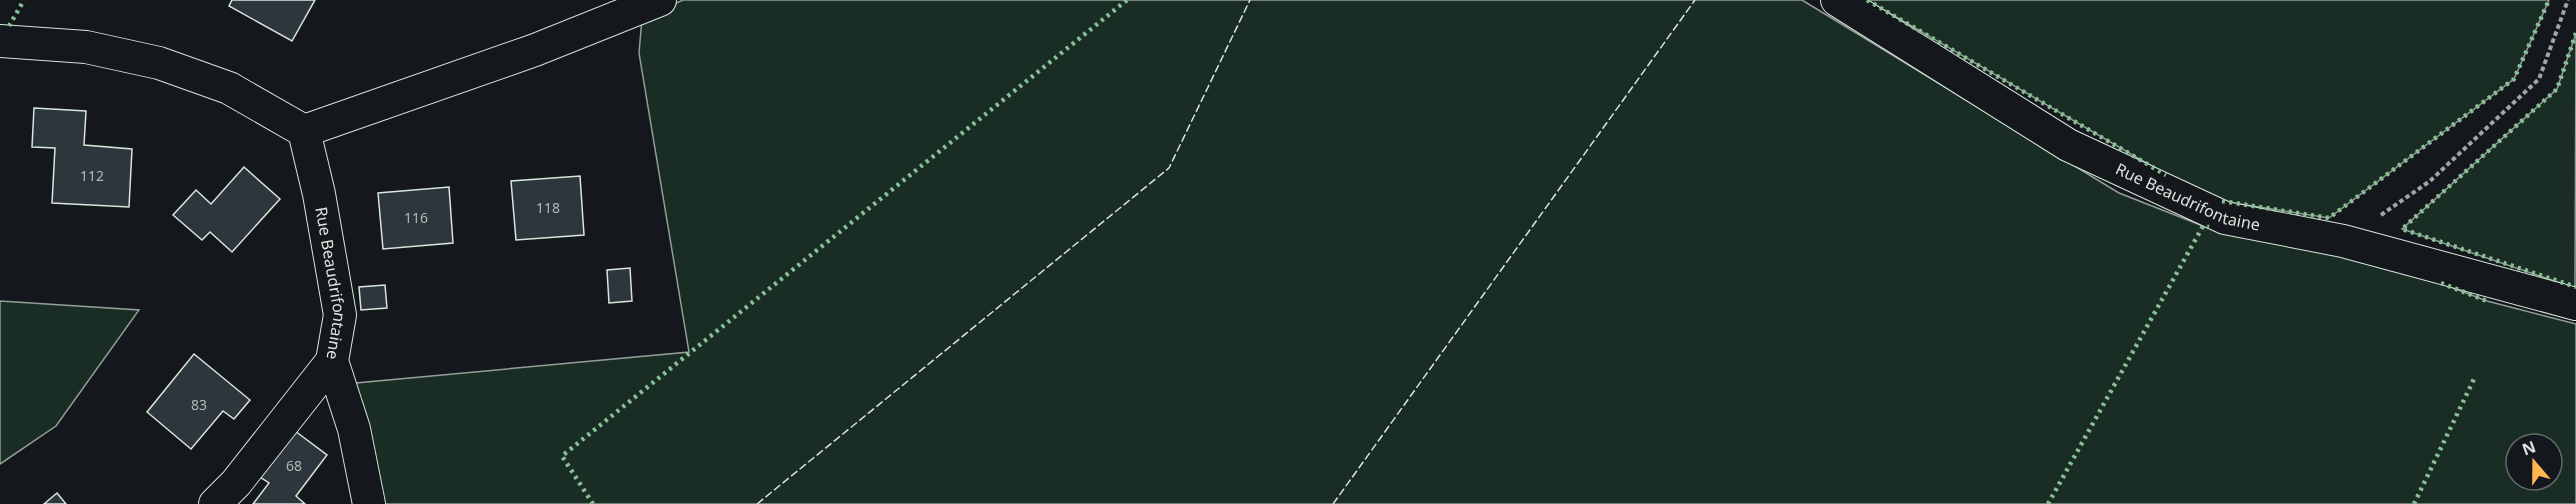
<svg xmlns="http://www.w3.org/2000/svg" width="2576" height="504" viewBox="0 0 2576 504" font-family="'Noto Sans',sans-serif">
<style>
.green{fill:#1a2d24;stroke:#939e99;stroke-width:1.5;fill-rule:evenodd}
.building{fill:#2c363c;stroke:#d8e6dc;stroke-width:1.5}
.lines{fill:none;stroke-linecap:round;stroke-linejoin:round}
.minor-casing{stroke:#d8e6dc;stroke-width:34}
.path{stroke:#9da8a2;stroke-width:4;stroke-dasharray:4.5 3;stroke-linecap:butt}
.minor{stroke:#14181c;stroke-width:32}
.hedge{stroke:#8ac095;stroke-width:4.5;stroke-dasharray:3 4.5;stroke-linecap:butt}
.fence{stroke:#d8e6dc;stroke-width:1.5;stroke-dasharray:8 3;stroke-linecap:butt}
.labels{text-anchor:middle;stroke-width:4.5;stroke-linejoin:round;paint-order:stroke}
.number-label{font-size:14px;fill:#adbab4}
.street-label{font-size:16px;fill:#d8e6dc;stroke:#14181c}
</style>
<rect width="100%" height="100%" fill="#14181c"/>
<path class="green" d="M683 0H1802L2119 193 2203 226 2396 266 2487 301 2576 324V504H382L356 383 689 352 639 53 642 18ZM2516 444H2552V480H2516Z
M1867 0H2549L2514 79 2329 218 2208 199Z
M2576 33 2575 288 2402 229 2557 89Z
M0 301 139 310 56 426 0 464Z"/>
<path class="building" d="M232 0H315L292 41 229 6Z
M34 108 86 111 84 145 132 149 129 207 52 203 55 148 32 147Z
M244 167 280 199 232 252 210 232 202 240 173 215 196 190 211 204Z
M580 176 584 235 516 240 511 181Z
M449 187 453 243 383 249 378 193Z
M630 268 632 301 609 303 607 270Z
M385 285 387 308 361 310 359 287Z
M194 354 250 400 234 419 223 411 191 449 147 412Z
M295 431 327 455 296 496 305 504H253L269 483 260 477Z
M57 493 66 504H44Z"/>
<g class="lines">
<defs>
<g id="minor">
<path id="s1" d="M1837 0 2068 145 2225 218 2343 241 2576 304"/>
<path id="s2" d="M0 41 86 47 159 63 229 88 304 131 319 194 340 315 332 361 354 429 369 504"/>
<path d="M304 131 535 50 660 0"/>
<path d="M215 504 236 483 332 361"/>
</g>
</defs>
<use href="#minor" class="minor-casing"/>
<path class="path" d="M2381 215 2430 181 2539 79 2568 0"/>
<use href="#minor" class="minor"/>
<path class="hedge" d="M1867 0 2166 175
M9 26 24 0
M2576 33 2557 89 2402 229 2576 287
M2222 201 2329 218 2514 79 2549 0
M2441 283 2487 301
M593 504 562 456 1127 0
M2048 504 2203 226 2209 227
M2414 504 2474 379"/>
<path class="fence" d="M757 504 1169 168 1250 0
M1333 504 1695 0"/>
</g>
<g class="labels">
<g class="number-label">
<text x="92" y="181">112</text>
<text x="548" y="213">118</text>
<text x="416" y="223">116</text>
<text x="199" y="410">83</text>
<text x="294" y="471">68</text>
</g>
<g class="street-label">
<text dy="6" stroke="none"><textPath href="#s1" startOffset="404">Rue Beaudrifontaine</textPath></text>
<text dy="6" stroke="none"><textPath href="#s2" startOffset="477">Rue Beaudrifontaine</textPath></text>
</g>
</g>
<g transform="translate(2534 462) rotate(340)"><circle r="28" fill="#14181c" stroke="#626a69" stroke-width="1.5"/>
<path d="M0-4.5L10 22L0 15L-10 22Z" fill="#ffb74d"/>
<text y="-9" font-size="16" font-weight="bold" text-anchor="middle" fill="#d8e6dc">N</text>
</g>
</svg>
